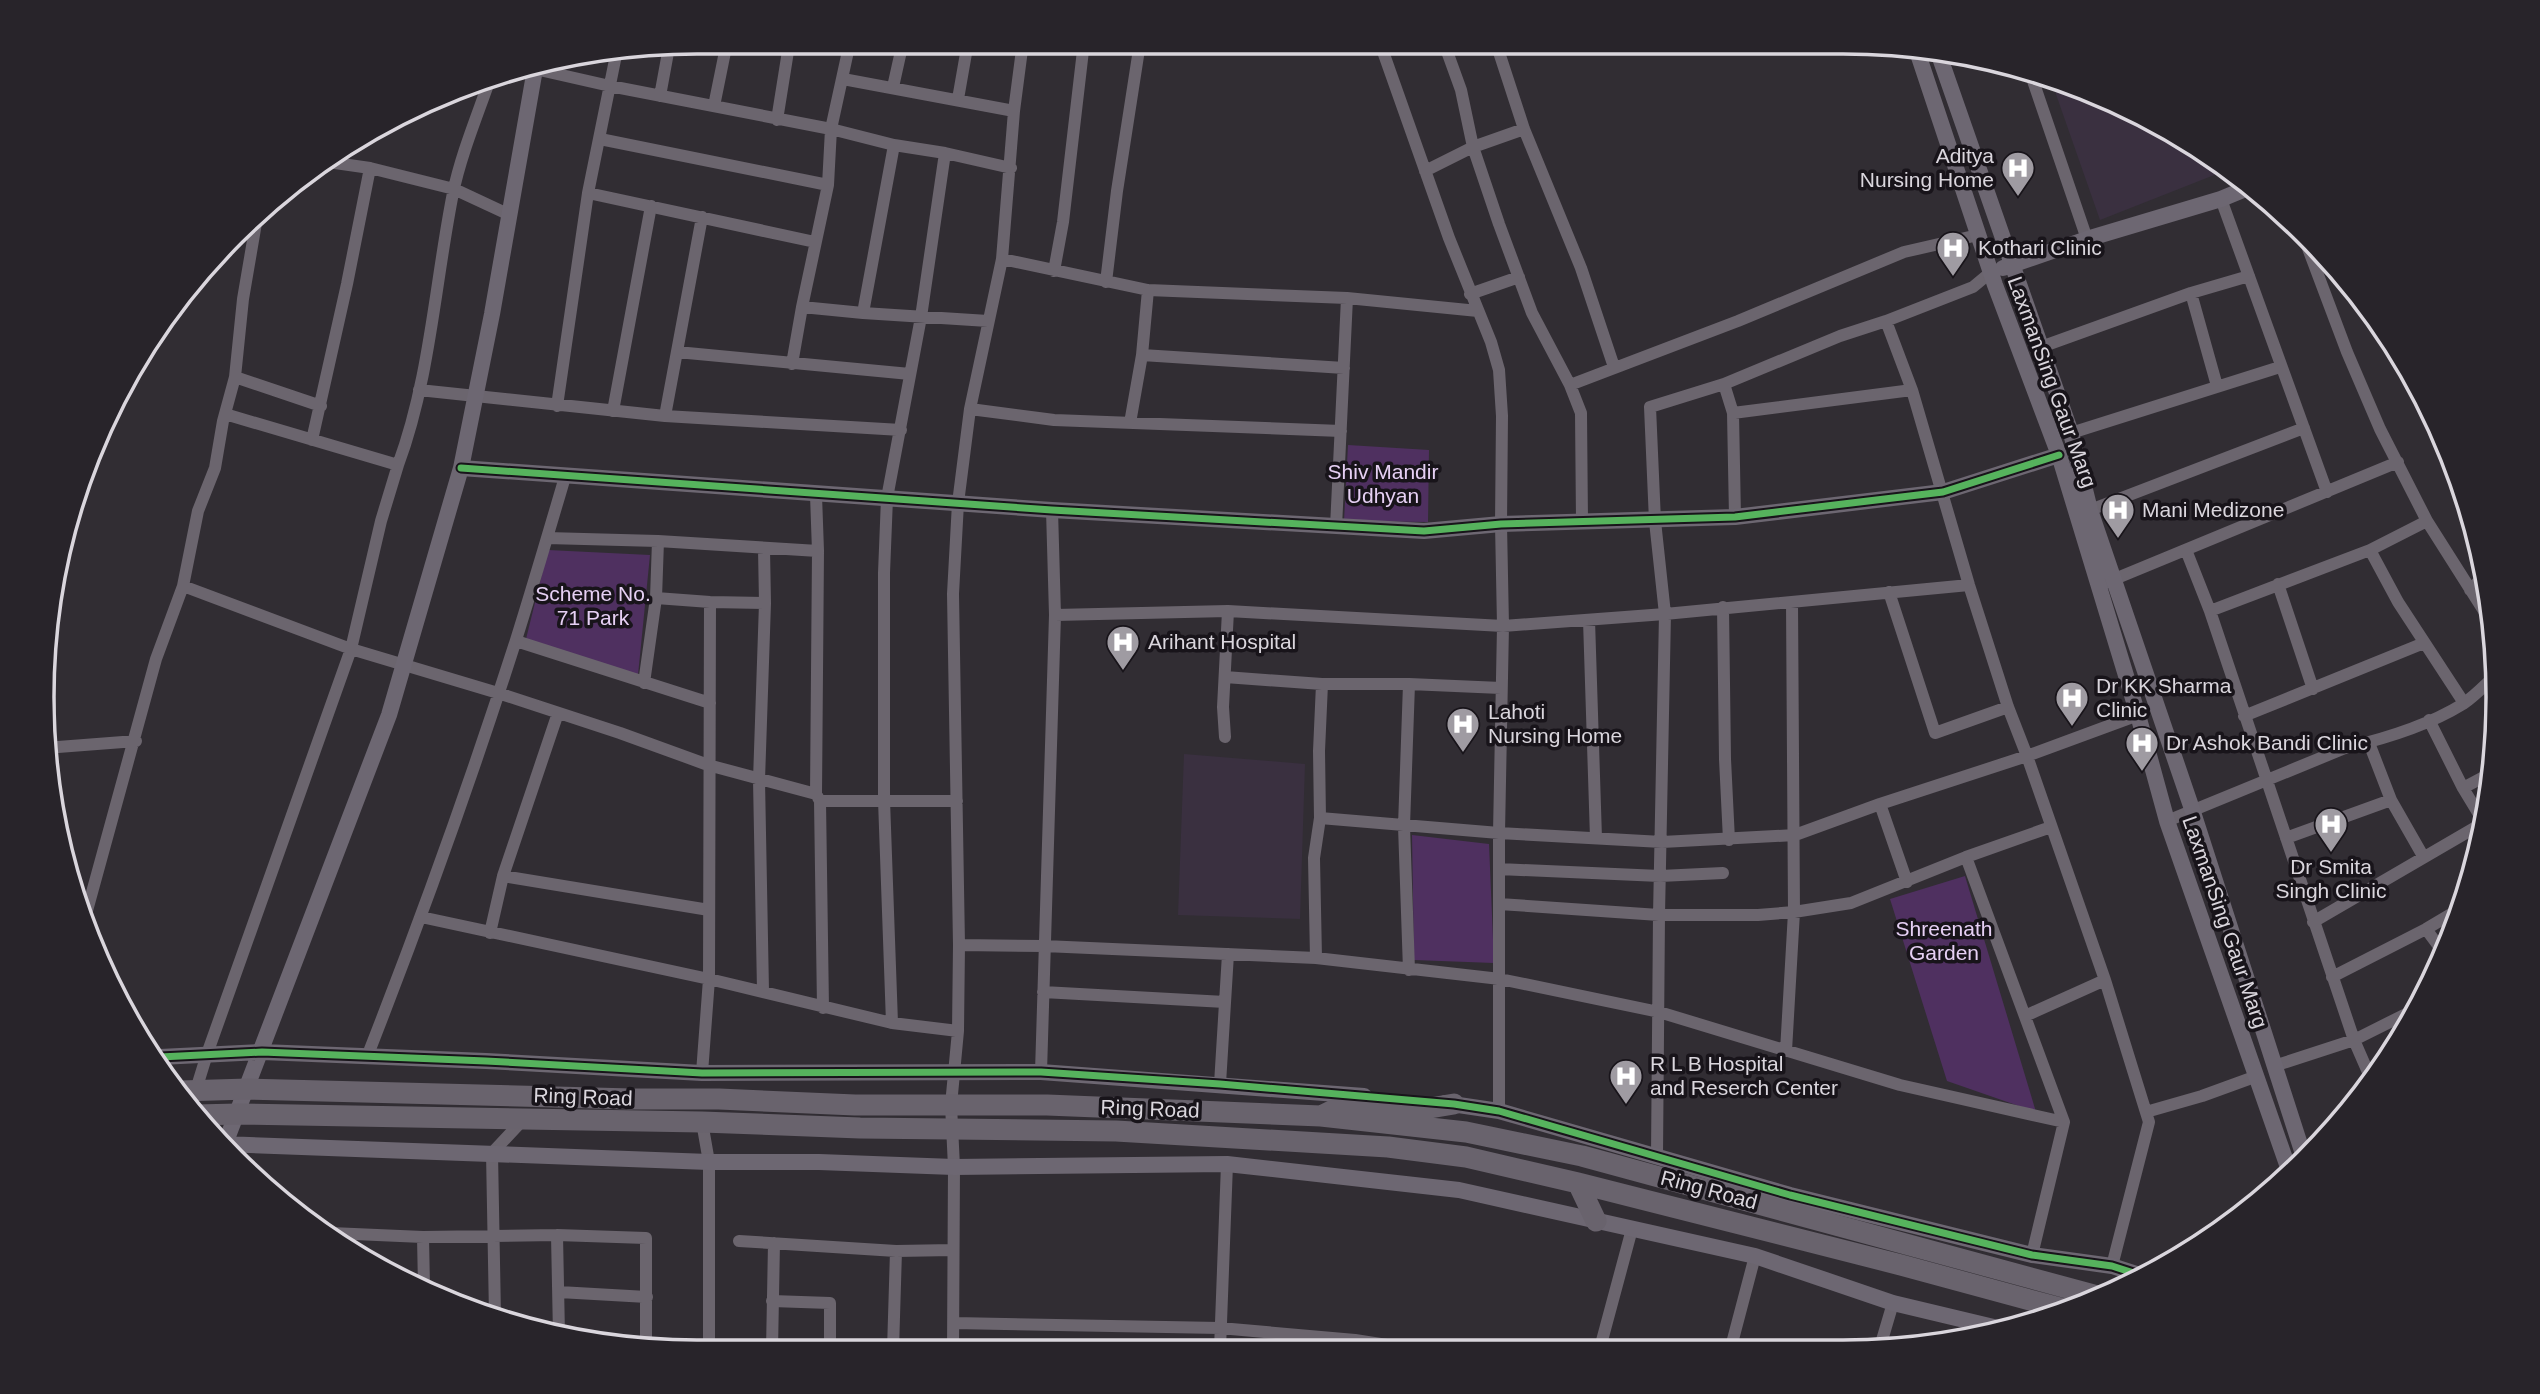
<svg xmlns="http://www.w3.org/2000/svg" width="2540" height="1394" viewBox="0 0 2540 1394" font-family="Helvetica,sans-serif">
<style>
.built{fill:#3a3040}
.green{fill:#4f3060}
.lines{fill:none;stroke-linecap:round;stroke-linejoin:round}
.street{stroke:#6b656e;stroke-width:12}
.secondary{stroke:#6d6772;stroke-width:16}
.highway{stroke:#69636d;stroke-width:21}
.cycleway-casing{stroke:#18141a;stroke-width:11}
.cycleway{stroke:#56b35d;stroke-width:7}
.labels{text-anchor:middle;stroke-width:7;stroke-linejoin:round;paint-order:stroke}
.poi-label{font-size:21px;fill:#dad6dd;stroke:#18141a;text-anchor:start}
.street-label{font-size:21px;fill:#dad6dd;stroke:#18141a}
.park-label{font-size:21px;fill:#e6d0f4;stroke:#18141a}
.rim{fill:none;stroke:#dad6dd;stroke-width:3.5}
</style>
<rect width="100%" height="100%" fill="#312d33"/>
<path class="built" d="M2051 80 2170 130 2227 170 2100 220Z
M1184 754 1305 764 1300 919 1178 915Z"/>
<path class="green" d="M1348 445 1429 450 1428 522 1344 521Z
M548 550 650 555 638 675 526 639Z
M1412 835 1489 844 1494 963 1414 960Z
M1965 876 2036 1112 1947 1081 1890 899Z"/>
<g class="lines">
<path class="street" d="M775 42 797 47 798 42
M927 42 966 50
M1380 43 1449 238 1491 342 1499 370 1502 416 1501 524 1503 626 1499 833V1111
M1444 43 1461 90 1473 147 1499 224 1532 313 1570 385 1581 413 1582 521
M1496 43 1524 129 1581 268 1614 367
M535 69 610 86 831 129 894 145 945 153 1011 168
M2030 72 2087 239
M843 79 1014 111
M893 87 903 42
M660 96 669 47
M958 99 968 42
M714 106 727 42
M777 120 789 45
M600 139 828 185
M328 162 370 168 454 189 510 215
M1425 171 1473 147 1524 129
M588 193 815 242
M2221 199 2327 492
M2303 235 2347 352 2380 429 2427 521 2491 622
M1002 259 1148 290 1347 298 1478 311
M1054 271 1063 222 1084 42
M1106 282 1117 191 1140 43
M2191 293 2217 386
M1470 294 1519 277
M802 307 863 313 988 321
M863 313 894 145
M1886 321 1912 390 1969 585 2008 707 2027 756 2105 980 2149 1122 2112 1266
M2041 347 2191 293 2249 276
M677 352 910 374
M1142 355 1344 368
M792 364 802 307 828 185 831 129 850 42
M235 377 321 406
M1724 384 1733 413 1735 517
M1570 385 1738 321 1904 252 1978 235
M419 390 665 416 901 430
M557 406 588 193 616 55
M970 409 1054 420 1341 431
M613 411 651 206
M1733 413 1912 390
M665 416 702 217
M1130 423 1142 355 1148 290
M2071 433 2280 367
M312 440 347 284 370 168
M398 465C430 379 435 283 453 193 461 154 478 114 491 76
M816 495 818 551 816 794
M2090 510 2304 428
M1336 527 1347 298
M547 538 658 541 818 551
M2186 550 2210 611 2354 1040 2371 1079
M2370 550 2398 602 2464 703
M2105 583 2398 462
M2278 584 2313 689
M183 586 351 649 498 693 620 733 708 765 816 794 820 801H957
M2470 590 2484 576
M1889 592 1935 733 2008 707
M656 598 710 602 765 603
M1723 607 1725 759 1729 840
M2210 611 2370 550 2427 521
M1055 615 1228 611 1503 626 1665 614 1969 585
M1589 620 1596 838
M516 641 710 703
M1225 677 1322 684H1409L1501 688
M644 683 656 598 658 541
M1409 684 1404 826 1409 970
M2244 716 2424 643
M2429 720 2463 788 2483 821
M1225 737 1223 707 1228 611
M2369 743 2391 800 2423 856
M45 748 136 741
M2463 788 2493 772
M820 801 823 1008
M1880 804 1907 882
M1320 818 1499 833 1662 842 1795 835 1880 804 2027 756 2138 715
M2167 821 2345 748C2384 739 2429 725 2463 704 2475 696 2485 685 2496 675
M2286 838 2391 800
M1966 857 2064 1122 2032 1255
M1499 869 1660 876 1723 873
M503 876 558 713
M1499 904 1659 915H1758L1794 912 1851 903 1966 857 2051 827
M421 917 709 979 892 1023 958 1031
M85 918 156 659 183 586 198 511 215 468 223 421 235 377 243 299 256 223
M2313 922 2483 823
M2426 929 2443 952
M490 933 503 876 709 910
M959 945 1044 946 1316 958 1500 979 1659 1012 1900 1085 2064 1122
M1316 958 1314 858 1320 818 1319 751 1322 684
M2332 977 2426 929 2463 907
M763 991 759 780 765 603 764 549
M1043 992 1225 1002
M2025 1016 2105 980
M892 1023 884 800V573L887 498 921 317 945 153
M1786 1051 1794 912 1792 602
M367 1057C421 919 471 781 516 640 533 586 549 531 565 477
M2274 1066 2354 1040 2418 1008
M1041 1072 1055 615 1052 510
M702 1073 709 979 710 602
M1220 1084 1228 954
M191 1106 207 1054 351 649 381 521 398 465 225 414
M2146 1112 2202 1096 2257 1076
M702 1122 709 1162V1350
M1657 1156 1659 915 1665 614 1655 521 1650 407 1724 384 1840 336 1886 321 1973 287 1991 272
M331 1233 423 1237 557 1235 646 1238V1349
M557 1235 559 1335
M423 1237 424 1287
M739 1241 896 1251 953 1250
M559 1292 647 1297
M772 1301 830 1303V1350
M495 1316 492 1153 522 1121
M954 1323 1220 1328 1355 1340 1406 1348
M1731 1347 1755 1256
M1880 1347 1893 1303
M1600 1348 1632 1229
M1220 1349 1227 1164
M772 1350 774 1243
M893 1350 896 1251
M953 1350 954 1167 951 1105 958 1031 959 945 953 594 958 503 970 409 1002 259 1014 111 1023 42"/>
<path class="secondary" d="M1916 48 1995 285 2059 455 2138 715 2167 821 2289 1170
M1938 52 2071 433 2090 510 2192 809 2304 1157
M2003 268 2087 239 2221 199 2250 187
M461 468 1052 510 1424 531 1501 524 1735 517 1943 492 2059 455
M160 1057 262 1052 486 1061 702 1073 1041 1072 1364 1096
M1445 1103 1499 1111 1790 1195 2032 1255 2112 1266 2140 1275
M223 1144 709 1162H819L954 1167 1227 1164 1459 1190 1755 1256 1893 1303 2002 1329
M225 1144 389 715 461 468 492 314 535 69"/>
<path class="highway" d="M181 1091 248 1089 632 1099H719L855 1105H1047L1321 1116 1466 1132 1582 1156 2097 1296
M196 1115 238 1114 702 1122 860 1128 1116 1131 1388 1147 1466 1157 1578 1183 1901 1265 2067 1310
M1321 1116 1348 1103 1418 1110 1454 1104
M1578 1183 1596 1221"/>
<defs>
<path id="cycleway" d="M461 468 1052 510 1424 531 1501 524 1735 517 1943 492 2059 455
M160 1057 262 1052 486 1061 702 1073 1041 1072 1220 1084 1454 1104 1499 1111 1790 1195 2032 1255 2112 1266 2140 1275"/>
</defs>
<use href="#cycleway" class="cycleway-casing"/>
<use href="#cycleway" class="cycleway"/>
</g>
<defs>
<symbol id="hospital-pin" viewBox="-11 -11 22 30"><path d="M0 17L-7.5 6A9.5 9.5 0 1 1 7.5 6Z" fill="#9f9ba2" stroke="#18141a"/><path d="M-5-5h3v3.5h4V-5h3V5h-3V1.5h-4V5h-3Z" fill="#fff"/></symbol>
</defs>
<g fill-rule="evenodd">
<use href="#hospital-pin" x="1999" y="149" width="38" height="52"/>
<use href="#hospital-pin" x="1934" y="229" width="38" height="52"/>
<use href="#hospital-pin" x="2099" y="491" width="38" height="52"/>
<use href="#hospital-pin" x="1104" y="623" width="38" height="52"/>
<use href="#hospital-pin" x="2053" y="679" width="38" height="52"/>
<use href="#hospital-pin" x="1444" y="705" width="38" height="52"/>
<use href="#hospital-pin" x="2123" y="724" width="38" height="52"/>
<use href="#hospital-pin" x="2312" y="805" width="38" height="52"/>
<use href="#hospital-pin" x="1607" y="1057" width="38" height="52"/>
</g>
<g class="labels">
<g class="poi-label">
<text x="1994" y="163" text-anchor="end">Aditya<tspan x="1994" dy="24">Nursing Home</tspan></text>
<text x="1978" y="255">Kothari Clinic</text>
<text x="2142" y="517">Mani Medizone</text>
<text x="1148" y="649">Arihant Hospital</text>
<text x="2096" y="693">Dr KK Sharma<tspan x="2096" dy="24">Clinic</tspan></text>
<text x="1488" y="719">Lahoti<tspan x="1488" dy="24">Nursing Home</tspan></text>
<text x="2166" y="750">Dr Ashok Bandi Clinic</text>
<text x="2331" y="874" text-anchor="middle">Dr Smita<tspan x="2331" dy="24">Singh Clinic</tspan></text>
<text x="1650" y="1071">R L B Hospital<tspan x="1650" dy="24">and Reserch Center</tspan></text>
</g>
<g class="street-label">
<text transform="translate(2052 382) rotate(70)" y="7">LaxmanSing Gaur Marg</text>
<text transform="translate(2225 922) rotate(71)" y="7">LaxmanSing Gaur Marg</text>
<text transform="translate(583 1097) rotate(2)" y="7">Ring Road</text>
<text transform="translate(1150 1109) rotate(2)" y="7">Ring Road</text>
<text transform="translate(1709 1190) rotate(15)" y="7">Ring Road</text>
</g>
<g class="park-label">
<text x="1383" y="479">Shiv Mandir<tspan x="1383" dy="24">Udhyan</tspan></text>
<text x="593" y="601">Scheme No.<tspan x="593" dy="24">71 Park</tspan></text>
<text x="1944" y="936">Shreenath<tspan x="1944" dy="24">Garden</tspan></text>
</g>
</g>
<path d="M0 0H2540V1394H0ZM697 54H1843A643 643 0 0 1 2486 697V697A643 643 0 0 1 1843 1340H697A643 643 0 0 1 54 697V697A643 643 0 0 1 697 54Z" fill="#28242a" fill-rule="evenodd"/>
<path class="rim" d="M697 54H1843A643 643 0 0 1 2486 697V697A643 643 0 0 1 1843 1340H697A643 643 0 0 1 54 697V697A643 643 0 0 1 697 54Z"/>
</svg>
